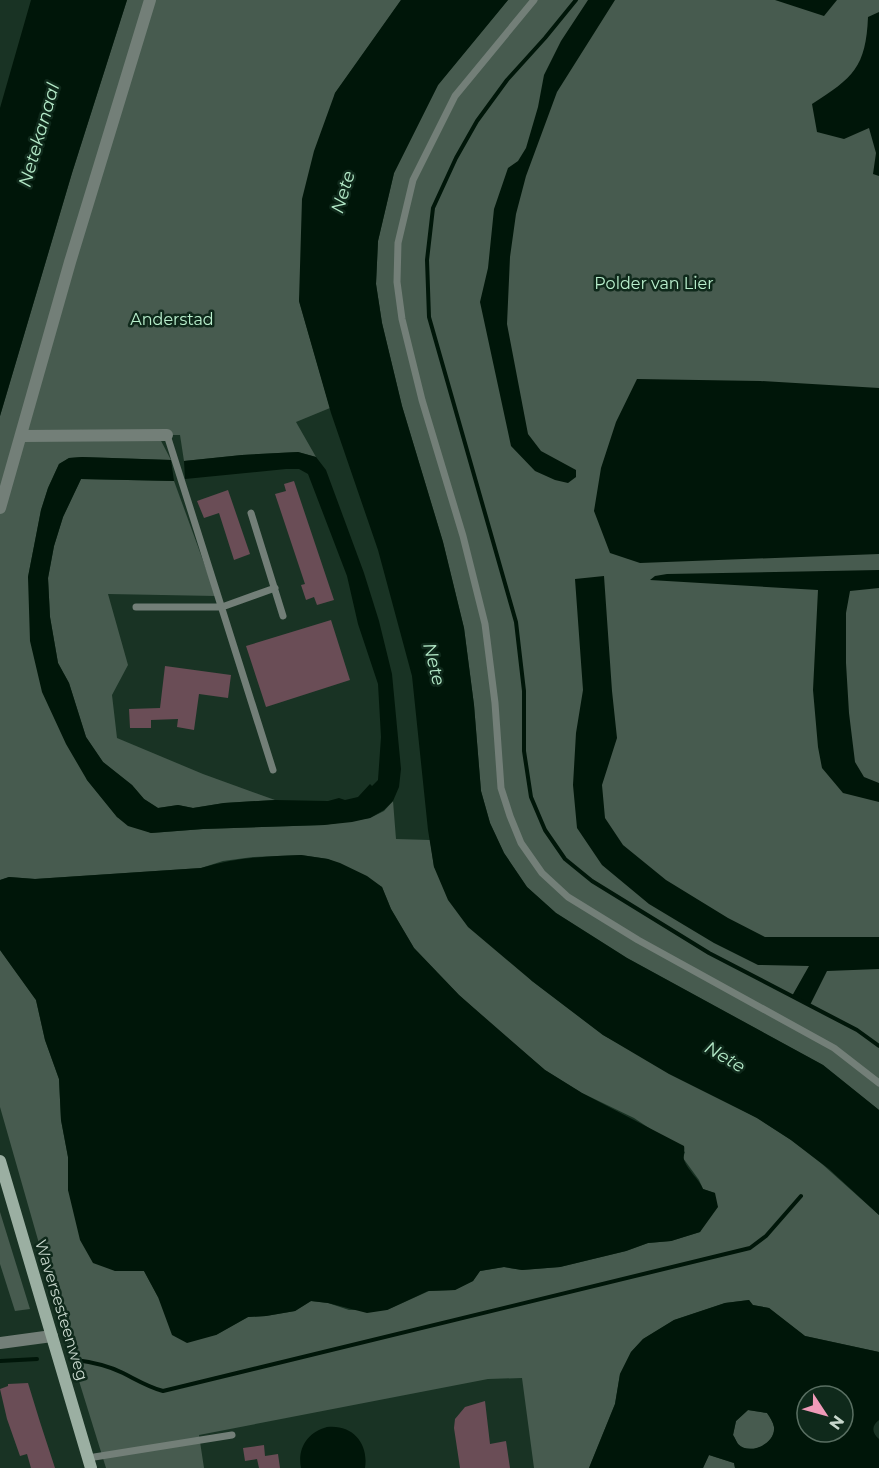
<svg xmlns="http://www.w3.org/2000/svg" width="879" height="1468" viewBox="0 0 879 1468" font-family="Montserrat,sans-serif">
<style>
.green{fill:#475b4f}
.water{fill:#001609;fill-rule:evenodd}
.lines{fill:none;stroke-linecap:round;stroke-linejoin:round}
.stream{stroke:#001609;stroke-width:4}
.building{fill:#6a4d56}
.service{stroke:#737f78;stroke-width:7}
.minor{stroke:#737f78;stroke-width:12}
.secondary{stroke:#9bafa2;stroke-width:12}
.labels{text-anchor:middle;stroke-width:5;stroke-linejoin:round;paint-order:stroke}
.park-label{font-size:16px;fill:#b9efcd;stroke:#0f291b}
.street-label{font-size:16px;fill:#c8d7cd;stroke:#0f291b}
.water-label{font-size:18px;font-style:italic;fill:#b5ebc9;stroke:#0f291b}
</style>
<rect width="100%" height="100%" fill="#193324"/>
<path class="green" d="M127 0H401L335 93 299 301 330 408 296 422 316 457 298 452 242 455 184 461 180 435H158L171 460 82 457 69 458 59 464 48 488 41 510 28 577 87 780 117 817 151 833 203 829 324 825 370 818 384 811 393 801 396 839 430 840 434 867 532 981 603 1035 757 1118 791 1140 822 1164 879 1215V1352L805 1336 769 1308 752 1305 749 1300 725 1303 674 1320 643 1339 631 1352 620 1374 615 1404 589 1468H534L522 1378 488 1379 199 1435 204 1468H106L70 1352 0 1107V950L36 1000 45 1040 59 1079 61 1120 68 1157V1190L115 1271H144L158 1297 216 1335 248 1317 266 1316 295 1311 311 1301 328 1303 349 1310H387L429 1291 455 1290 473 1281 480 1271 504 1267 522 1270 560 1267 626 1251 648 1243 671 1241 700 1232 715 1193 703 1189 699 1180 683 1158 685 1152 634 1118 582 1093 545 1070 494 1027 459 995 414 948 391 909 382 887 328 859 301 855 253 857 223 861 201 868 35 879 9 877 0 880V416L72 173Z
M508 0H879V1110L823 1065 627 958 556 913 527 887 504 853 490 823 481 791 474 705 464 628 443 542 402 406 382 323 376 284 378 241 394 173 438 85Z
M81 479 174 481 216 596 108 594 128 665 112 695 117 738 203 774 275 800 224 803 193 808 178 805 158 808 144 799 132 785 103 762 86 737 69 683 58 663 50 617 48 578 54 546 63 517Z
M0 1212 30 1309 15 1311 0 1264Z
M748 1410 767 1413C770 1417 773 1422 774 1427 776 1444 750 1456 738 1444 736 1441 735 1438 733 1435L736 1421Z
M709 1455 734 1463 735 1468H703Z"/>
<path class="water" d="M31 0H127L72 173 0 416V108Z
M401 0H508L438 85 394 173 378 241 376 284 382 323 402 406 443 542 464 628 474 705 481 791 490 823 504 853 527 887 556 913 627 958 823 1065 879 1110V1215L829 1169 791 1140 757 1118 669 1074 603 1035 532 981 468 927 448 900 434 867 428 830 412 676 378 550 331 413 299 301 302 199 314 151 335 93Z
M588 0H615L557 92 526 176 516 214 510 257 507 324 528 434 541 451 576 470V477L568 483 555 480 535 471 511 446 480 302 488 268 494 209 508 168 518 161 526 148 538 107 544 75 561 41Z
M775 0H837L824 16Z
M879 12V176L873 174 876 153 869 128 844 139 817 132 812 104C853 78 866 67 868 17Z
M637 379 760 381 879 388V554L640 563 610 553 594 511 601 468 616 422Z
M298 452 316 457 326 470 364 573 379 621 392 674 401 769 399 787 393 801 384 810 370 818 352 822 324 825 203 829 151 833 128 826 117 817 87 780 66 744 42 692 30 641 28 577 41 510 48 488 59 464 69 458 82 457 171 460 174 481 81 479 63 517 54 546 48 578 50 617 58 663 69 683 86 737 103 762 132 785 144 799 158 808 178 805 193 808 224 803 275 800 328 801 339 798 345 800 358 797 370 784 372 786 378 780 381 737 378 684 358 624 347 576 308 474 299 469H286L185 479 184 461 242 455Z
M879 570V588L850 591 846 613V663L849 713 855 762 864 777 879 783V802L843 793 822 768 818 747 813 690 818 590 650 580 655 576 667 574Z
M604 576 612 691 617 738 602 785 605 818 623 845 666 880 728 918 765 937H879V969L827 971 810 1005 792 996 809 966 758 965 714 943 649 904 602 865 577 828 573 785 576 733 583 690 575 579Z
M301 855 328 859 340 863 367 876 382 887 391 909 414 948 459 995 545 1070 582 1093 684 1146C685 1151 683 1156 684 1160 688 1171 699 1179 703 1189L715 1193 718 1207 700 1232 671 1241 648 1243 626 1251 560 1267 522 1270 504 1267 480 1271 473 1281 455 1290 428 1291 387 1310 367 1313 328 1303 311 1301 295 1311 266 1316 248 1317 216 1335 187 1343 172 1335 158 1297 144 1271H115L93 1263 80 1240 68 1190V1157L61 1120 59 1079 45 1040 36 1000 0 950V880L9 877 35 879 201 868C234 858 267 856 301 855Z
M749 1300 753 1305 769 1308 805 1336 879 1352V1420C871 1426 872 1433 879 1439V1468H735L734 1463 709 1455 703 1468H589L615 1404 620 1374 631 1352 643 1339 674 1320 725 1303ZM807 1396H843V1432H807ZM748 1410 767 1413C770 1417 773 1422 774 1427 776 1444 749 1456 738 1444 736 1441 735 1438 733 1435L736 1421Z
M327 1427C352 1424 369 1443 365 1468H301C297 1448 308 1432 327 1427Z"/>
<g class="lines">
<path class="stream" d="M576 0 545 38 507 80 477 121 456 158 433 208 427 260 429 317 516 622 524 691V751L531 797 545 830 565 859 592 881 709 953 857 1030 879 1046
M76 1360C92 1362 109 1366 123 1373 137 1380 148 1387 163 1391L750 1248 766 1236 801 1196
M0 1361 37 1359"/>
</g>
<path class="building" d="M294 481 334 600 317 605 314 597 306 600 301 585 305 584 275 494 286 491 284 484Z
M228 490 250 554 234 560 219 513 204 518 197 501Z
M331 620 350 680 266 707 246 646Z
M165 666 231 675 228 698 199 694 194 730 177 727 178 719 151 720V728H130L129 709 160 708Z
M28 1383 40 1422 55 1468H31L27 1454 20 1456 7 1419 0 1389 8 1386V1384Z
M485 1401 490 1444 506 1441 510 1468H460L454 1428 455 1419 465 1407Z
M264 1445 265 1456 278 1454 280 1468H259L257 1459 245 1461 243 1448Z"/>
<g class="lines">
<path class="service" d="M534 0 455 96 413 180 398 243 397 282 402 319 422 400 463 536 485 624 495 703 501 788 510 816 521 843 542 873 568 897 638 940 834 1048 879 1083
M167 435 273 770
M251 513 283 616
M136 607H222L275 588
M88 1458 232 1435"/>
<path class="minor" d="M22 436 167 435
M0 508 70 262 150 0
M0 1343 52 1336"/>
<path class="secondary" d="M0 1161 91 1468"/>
</g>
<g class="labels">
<g class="park-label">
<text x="654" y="289">Polder van Lier</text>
<text x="172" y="325">Anderstad</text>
</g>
<g class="street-label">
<text transform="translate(62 1310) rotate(73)" y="6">Waversesteenweg</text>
</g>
<g class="water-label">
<text transform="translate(39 135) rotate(-74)" y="6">Netekanaal</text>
<text transform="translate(343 192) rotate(-73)" y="6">Nete</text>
<text transform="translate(434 664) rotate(76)" y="6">Nete</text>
<text transform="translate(725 1057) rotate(31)" y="6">Nete</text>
</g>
</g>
<g transform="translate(825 1414) rotate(126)"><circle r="28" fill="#0f291b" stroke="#596f62" stroke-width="1.5"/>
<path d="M0-4.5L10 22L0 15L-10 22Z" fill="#ef9ab8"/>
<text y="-9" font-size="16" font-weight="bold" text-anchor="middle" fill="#c8d7cd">N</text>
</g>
</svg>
